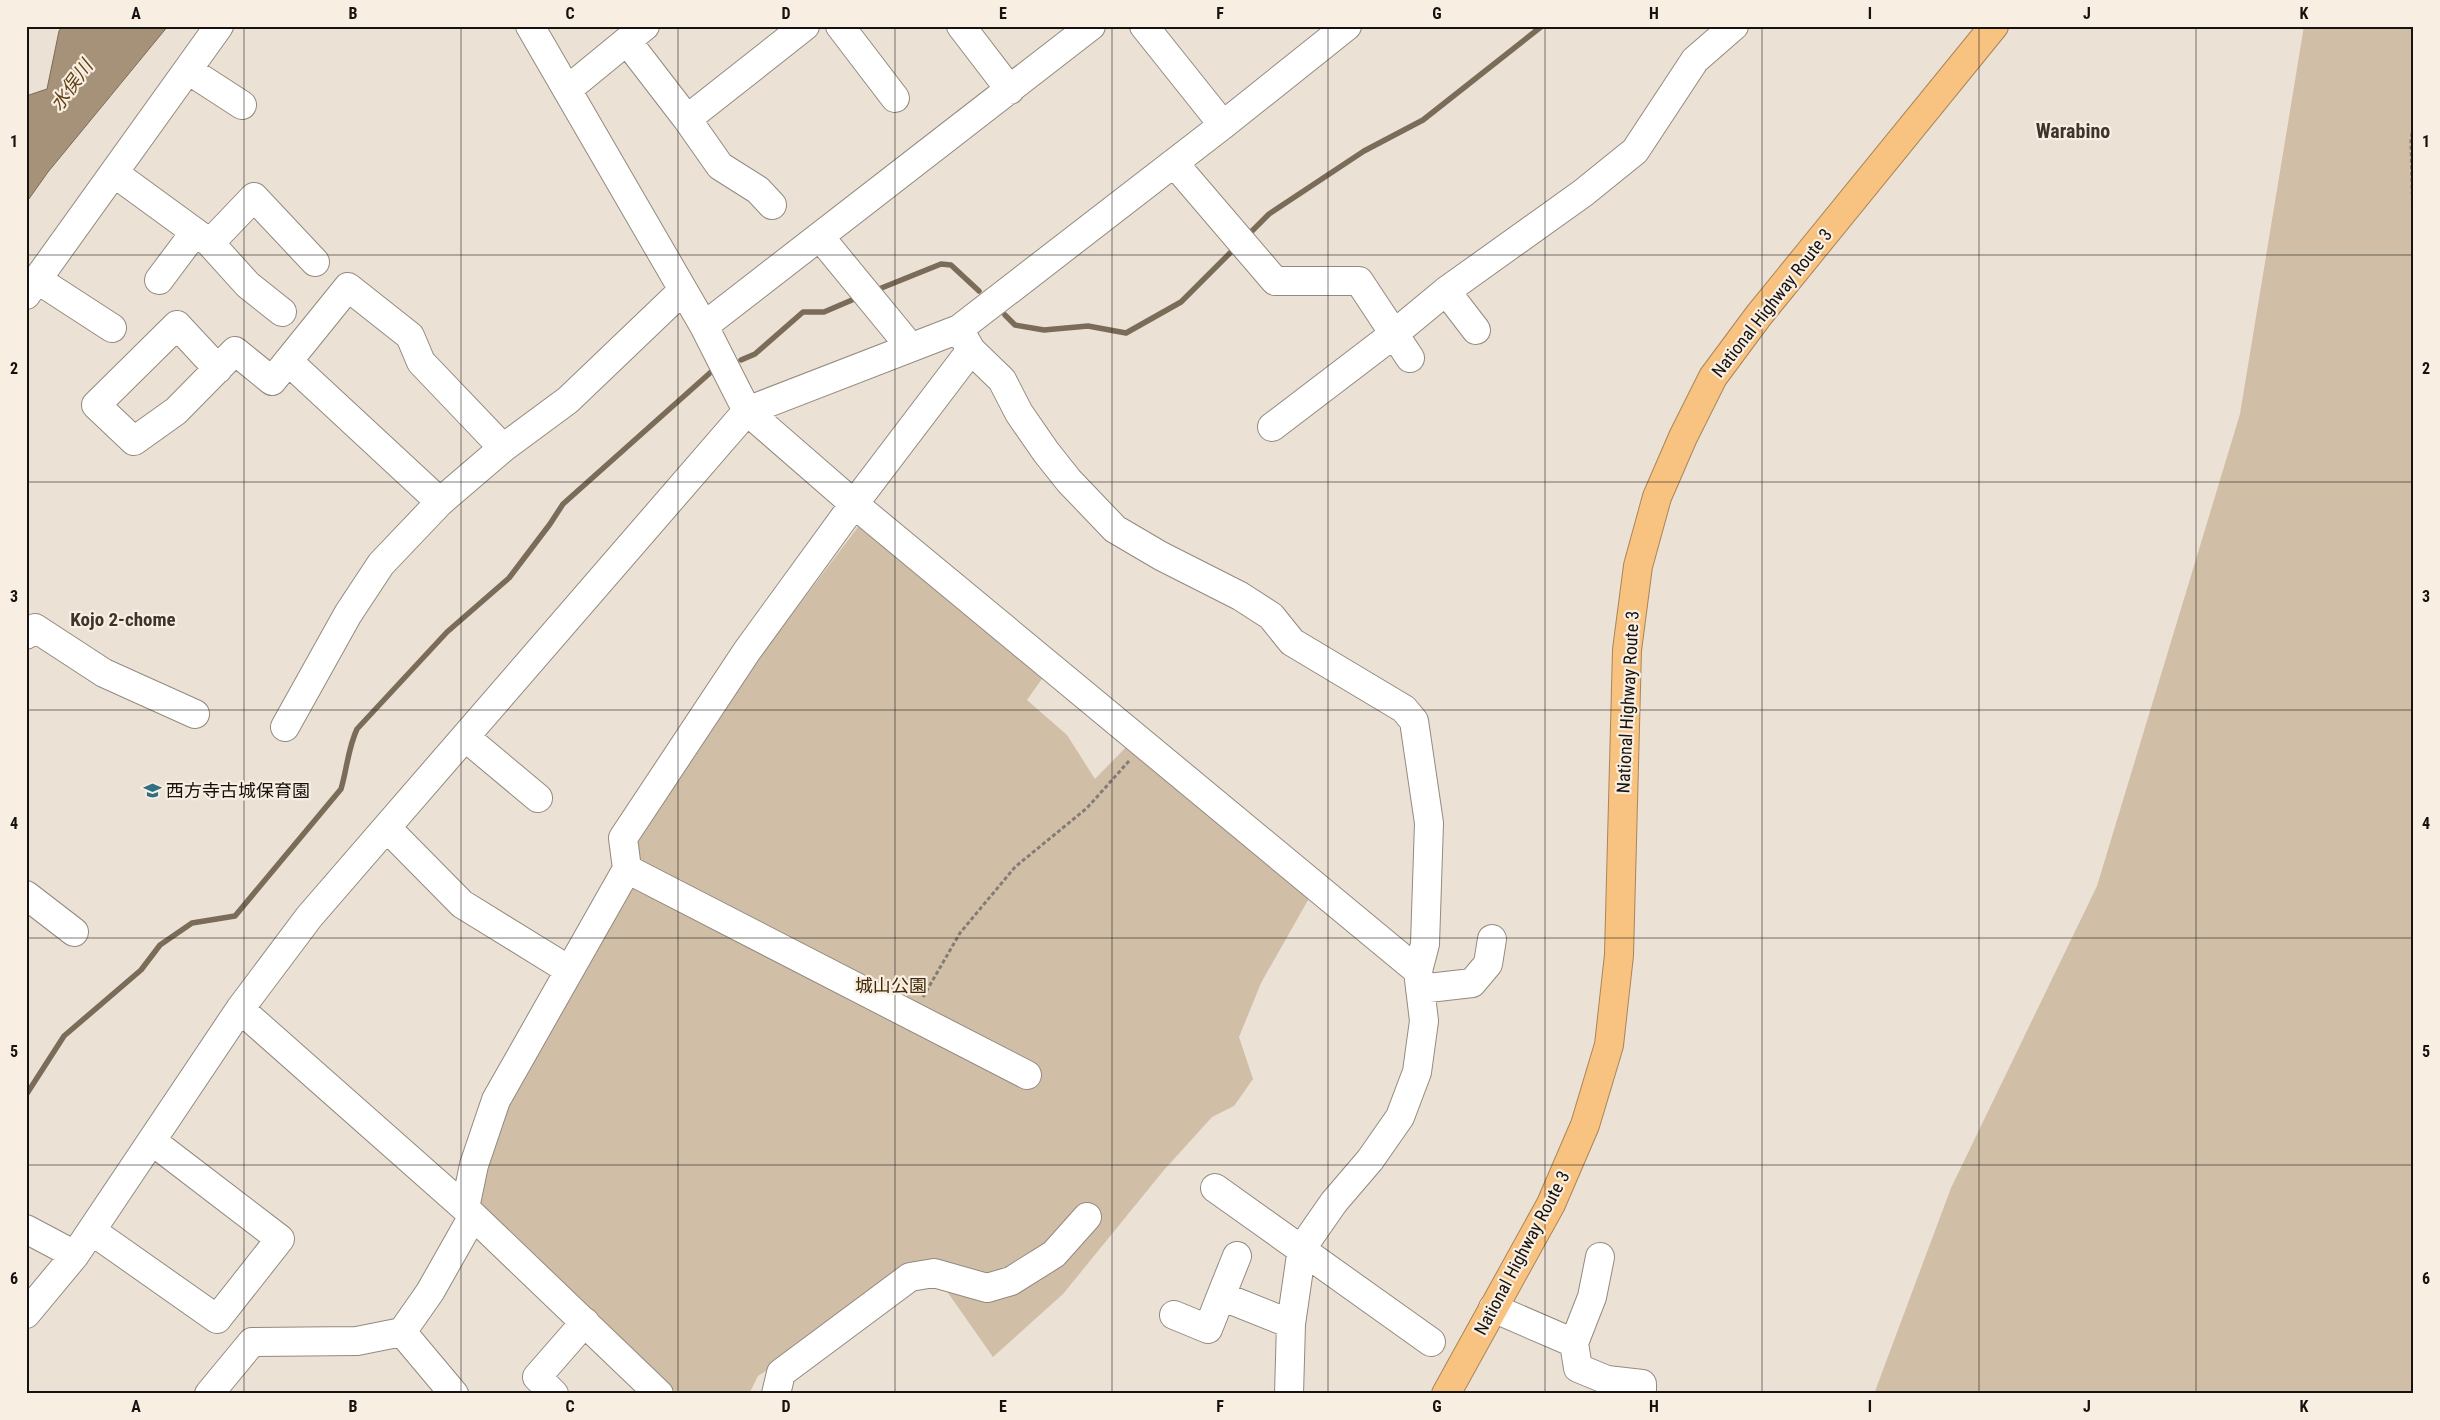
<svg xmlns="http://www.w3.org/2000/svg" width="2440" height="1420" viewBox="0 0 2440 1420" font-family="'Roboto Condensed','Noto Sans JP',sans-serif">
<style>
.green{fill:#d0bea7}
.water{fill:#a69279;stroke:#7b6c59}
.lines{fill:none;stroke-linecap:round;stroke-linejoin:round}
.stream{stroke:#7b6c59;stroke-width:5.5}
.minor-casing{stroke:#938a7f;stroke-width:30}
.highway-casing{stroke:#a98558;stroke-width:30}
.path{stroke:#837c74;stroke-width:3;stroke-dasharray:4 2.5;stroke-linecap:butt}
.minor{stroke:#fff;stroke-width:28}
.highway{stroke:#f8c380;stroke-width:28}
.grid{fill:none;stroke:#16120f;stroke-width:1;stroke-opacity:0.55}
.labels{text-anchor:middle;stroke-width:4.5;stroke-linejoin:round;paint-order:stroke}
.street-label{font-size:18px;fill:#16120f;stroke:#f8eee2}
.poi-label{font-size:18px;fill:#16120f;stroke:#f8eee2;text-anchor:start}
.park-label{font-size:18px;fill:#412907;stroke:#f8eee2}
.water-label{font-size:19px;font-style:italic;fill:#614215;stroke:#f8eee2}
.neighbourhood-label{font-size:19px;font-weight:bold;fill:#3d352c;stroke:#f8eee2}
.quarter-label{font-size:20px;font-weight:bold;fill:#3d352c;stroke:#f8eee2}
.neatline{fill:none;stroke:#16120f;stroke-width:2}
.grid-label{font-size:16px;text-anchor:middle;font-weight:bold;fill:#16120f}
</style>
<rect width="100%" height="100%" fill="#ebe1d5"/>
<path class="green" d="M2304 26H2414V1394H1874L1951 1188 2097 886 2240 414Z
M864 519 1051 666 1027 700 1067 735 1095 779 1131 742 1316 886 1261 983 1239 1037 1253 1079 1234 1106 1212 1117 1164 1170 1063 1294 993 1357 934 1273 910 1277 758 1376 749 1394H680L620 1354 475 1200 512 1091 627 869 623 838Z"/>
<path class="water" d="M62 26H168L48 172 26 203V96L47 89 59 31Z"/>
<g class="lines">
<path class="stream" d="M1246 237 1269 214 1364 151 1423 120 1542 26
M874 291 941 264 951 265 979 291
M1005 315 1015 325 1044 330 1088 326 1126 333 1181 302 1236 247
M741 360 755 354 803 312H824L859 297
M26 1095 64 1036 141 970 160 945 192 923 235 916 341 789C347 769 348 748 357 729L447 632 509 578 550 524 563 504 711 372"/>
<defs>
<path id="minor" d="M530 26 704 326 747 411 854 504 1418 971
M840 26 895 98
M961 26 1010 90
M1144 26 1223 125
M627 41 687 119 805 26
M188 70 242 105
M567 90 645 26
M687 119 720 166 758 190 772 205
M1174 163 1275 281H1359L1410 358
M114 173 210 243 248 285 282 312
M820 237 903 338 908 348
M210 243 254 197 315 262
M38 280 112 328
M159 280 195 232
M1446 291 1583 193 1635 151 1695 60 1734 26
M26 295 219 26
M704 326 1091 26
M959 329 971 350 1002 380 1019 413 1046 452 1069 481 1115 529 1161 556 1240 596 1271 616 1292 642 1404 709 1414 721 1429 823 1425 944 1418 971 1424 1021 1417 1072 1400 1117 1370 1160 1334 1202 1302 1248 1291 1324 1289 1394
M288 361 440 502
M218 369 177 325 96 405 134 441 176 411 235 351 272 381 348 287 410 336 421 362 503 448
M1272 427 1394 334 1446 291 1476 330
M26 635 35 628 104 673 195 714
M285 727 348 614 381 564 440 502 503 448 568 400 683 290
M465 737 538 798
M387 828 462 904 569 970
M627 869 1027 1075
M26 895 74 932
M1420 989 1472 983 1488 964 1492 939
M240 1009 465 1208 659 1394
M1215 1188 1431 1342
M465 1208 474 1165 496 1100 627 869 623 838 747 651 854 504 971 350
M26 1229 75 1255
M92 1231 217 1319 280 1239 152 1141
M1221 1296 1237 1256
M1493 1308 1574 1343 1578 1368 1607 1380 1642 1384V1394
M26 1314 75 1255 240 1009 309 917 747 411 959 329 1223 125 1347 26
M1174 1315 1208 1329 1221 1296 1291 1324
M402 1332 454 1394
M1574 1343 1592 1297 1600 1257
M209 1394 252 1342 357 1341 402 1332 430 1292 473 1216
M554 1394 537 1377 585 1322
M776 1394 781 1373 910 1277 934 1273 987 1288 1011 1281 1054 1254 1087 1217"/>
<path id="highway" d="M1446 1394 1551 1204 1585 1125 1609 1045 1619 955 1627 650 1638 566 1657 497 1683 437 1713 377 1759 315 1994 26"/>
</defs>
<use href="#minor" class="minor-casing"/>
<use href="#highway" class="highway-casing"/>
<path class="path" d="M2414 120 2411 141 2414 271
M923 997 960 933 1015 867 1087 808 1129 761"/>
<use href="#minor" class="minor"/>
<use href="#highway" class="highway"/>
</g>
<path class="grid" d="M244 26V1394M461 26V1394M678 26V1394M895 26V1394M1112 26V1394M1328 26V1394M1545 26V1394M1762 26V1394M1979 26V1394M2196 26V1394M26 255H2414M26 482H2414M26 710H2414M26 938H2414M26 1165H2414"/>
<defs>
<symbol id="school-bare" viewBox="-9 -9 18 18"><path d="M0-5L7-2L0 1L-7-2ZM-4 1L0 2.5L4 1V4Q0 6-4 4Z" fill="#307084" stroke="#f8eee2" stroke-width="2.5" paint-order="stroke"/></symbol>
</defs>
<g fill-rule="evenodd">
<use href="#school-bare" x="140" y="778" width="25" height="25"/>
</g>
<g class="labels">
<g class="street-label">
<text transform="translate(1772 303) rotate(-52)" y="6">National Highway Route 3</text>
<text transform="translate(1628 702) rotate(-87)" y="6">National Highway Route 3</text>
<text transform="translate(1522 1253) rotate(-62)" y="6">National Highway Route 3</text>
</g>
<g class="poi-label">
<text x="166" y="797">西方寺古城保育園</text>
</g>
<g class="park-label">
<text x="891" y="992">城山公園</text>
</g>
<g class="water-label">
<text transform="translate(71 85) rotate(-54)" y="7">水俣川</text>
</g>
<g class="neighbourhood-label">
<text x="123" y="626">Kojo 2-chome</text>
</g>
<g class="quarter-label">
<text x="2073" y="138">Warabino</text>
</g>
</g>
<rect width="2440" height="1420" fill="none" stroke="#f8eee2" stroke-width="55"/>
<rect x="28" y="28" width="2384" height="1364" class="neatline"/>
<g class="grid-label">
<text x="136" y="19">A</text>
<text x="353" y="19">B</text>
<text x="570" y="19">C</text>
<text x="786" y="19">D</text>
<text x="1003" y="19">E</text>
<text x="1220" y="19">F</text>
<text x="1437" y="19">G</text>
<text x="1654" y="19">H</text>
<text x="1870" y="19">I</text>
<text x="2087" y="19">J</text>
<text x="2304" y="19">K</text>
<text x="14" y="147">1</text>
<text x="2426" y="147">1</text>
<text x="14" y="374">2</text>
<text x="2426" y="374">2</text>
<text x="14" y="602">3</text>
<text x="2426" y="602">3</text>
<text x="14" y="829">4</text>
<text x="2426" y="829">4</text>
<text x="14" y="1057">5</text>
<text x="2426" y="1057">5</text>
<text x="14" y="1284">6</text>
<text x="2426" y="1284">6</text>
<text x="136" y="1412">A</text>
<text x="353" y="1412">B</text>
<text x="570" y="1412">C</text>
<text x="786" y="1412">D</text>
<text x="1003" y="1412">E</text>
<text x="1220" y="1412">F</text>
<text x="1437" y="1412">G</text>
<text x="1654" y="1412">H</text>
<text x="1870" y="1412">I</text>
<text x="2087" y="1412">J</text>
<text x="2304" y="1412">K</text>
</g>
</svg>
